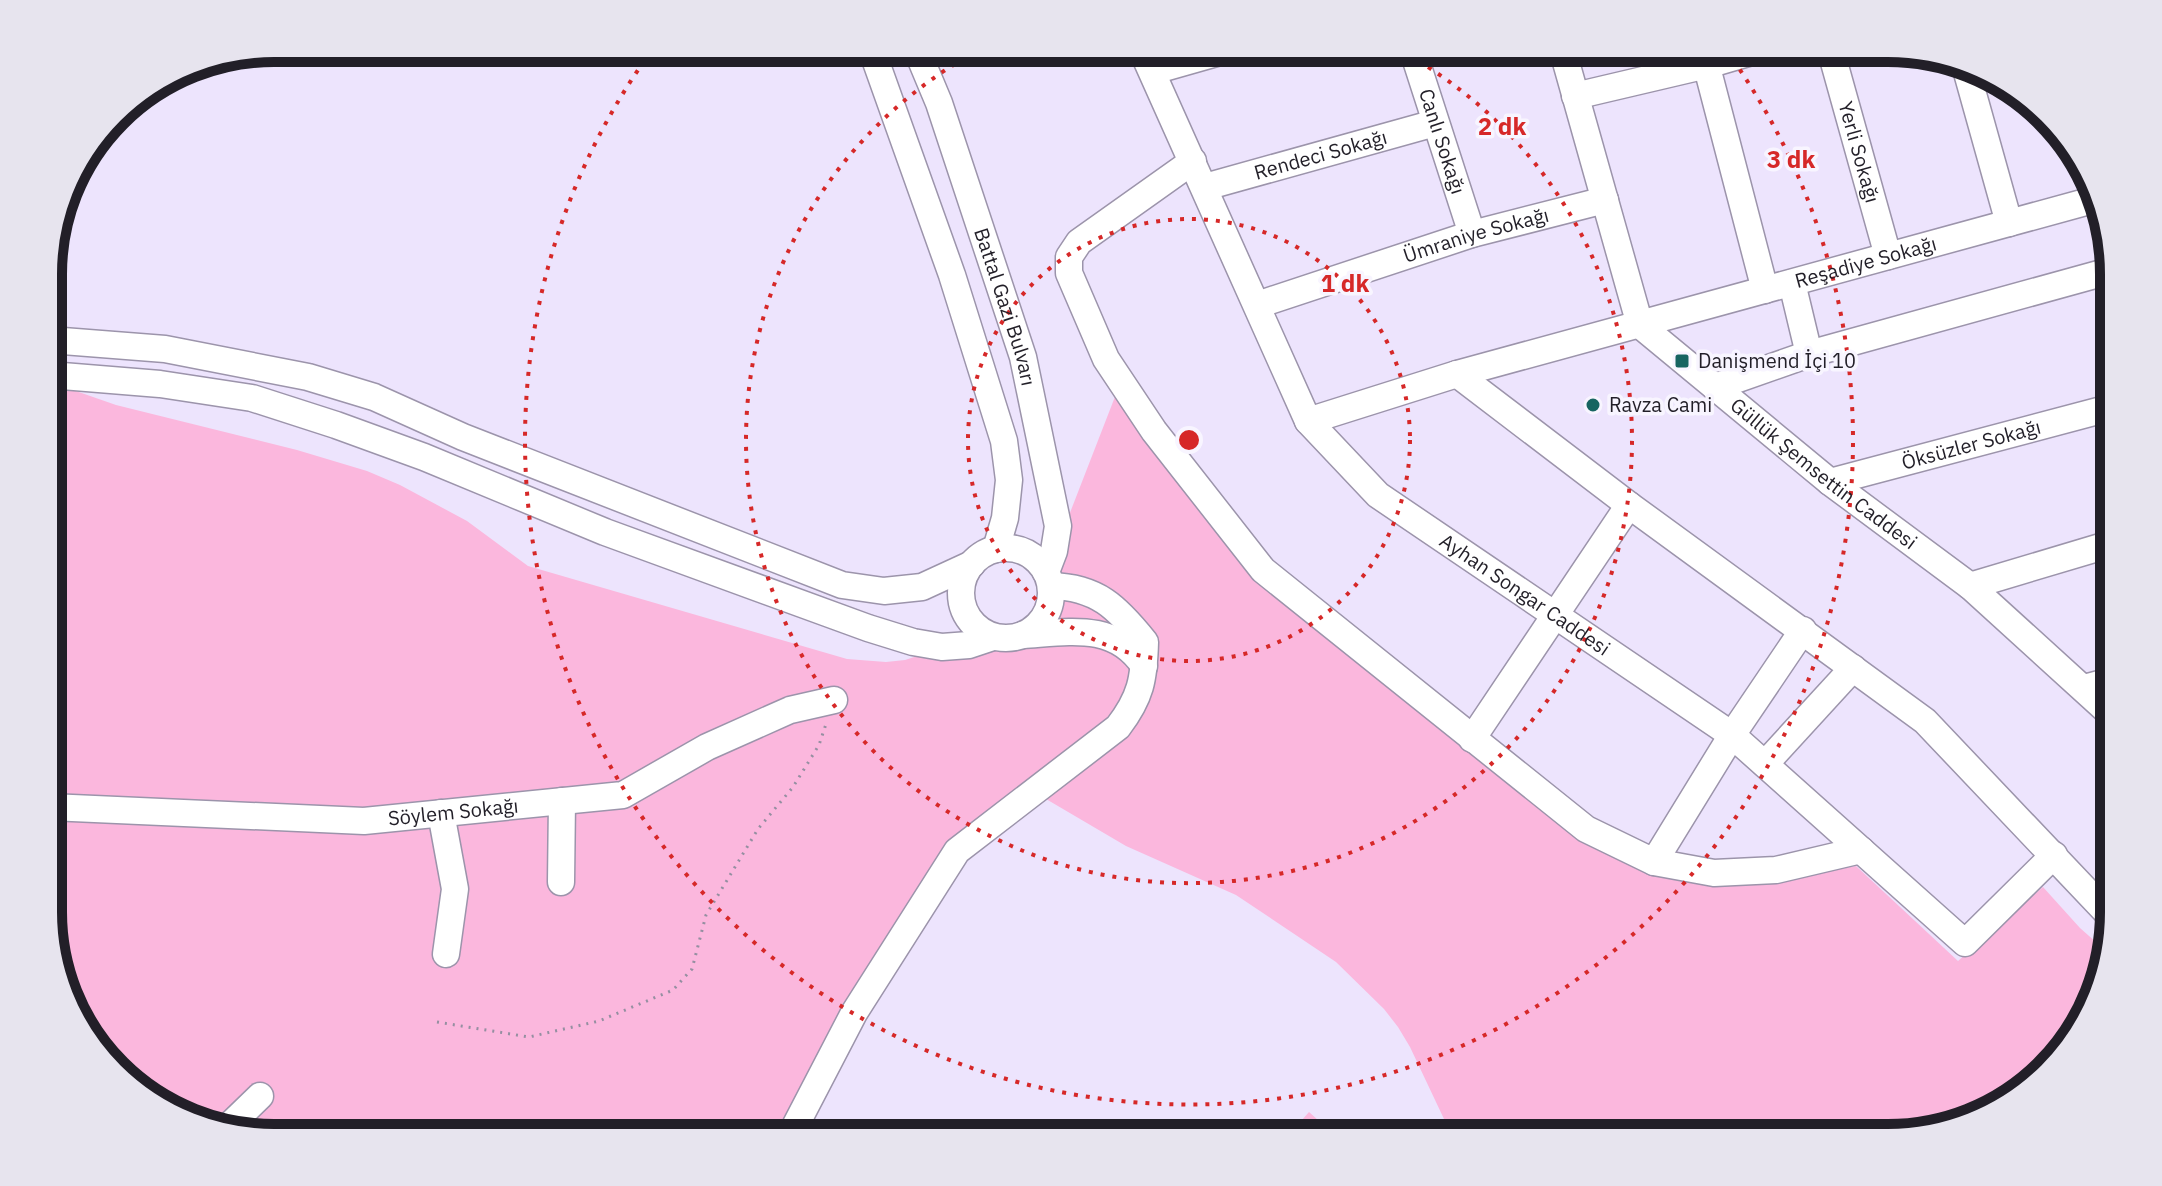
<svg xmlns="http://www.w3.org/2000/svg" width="2162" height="1186" viewBox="0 0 2162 1186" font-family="'IBM Plex Sans',sans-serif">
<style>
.green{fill:#fbb7dd}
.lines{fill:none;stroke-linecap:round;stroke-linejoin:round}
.minor-casing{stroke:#9c94ab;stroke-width:29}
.path{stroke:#958fa1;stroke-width:3;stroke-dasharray:2 6;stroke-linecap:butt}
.minor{stroke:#fff;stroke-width:26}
.ring{fill:none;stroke:#d62828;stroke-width:4;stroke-dasharray:4 8}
.poi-dot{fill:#176561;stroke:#f8f5ff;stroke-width:3}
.labels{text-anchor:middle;stroke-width:7;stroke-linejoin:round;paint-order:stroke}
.street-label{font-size:20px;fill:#221f28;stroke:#f8f5ff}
.poi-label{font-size:20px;fill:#221f28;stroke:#f8f5ff;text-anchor:start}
.rim{fill:none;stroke:#221f28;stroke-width:10}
.centre{fill:#d62828;stroke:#f8f5ff;stroke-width:4}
.ring-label{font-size:24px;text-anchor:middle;font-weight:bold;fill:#d62828;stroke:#f8f5ff;stroke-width:7;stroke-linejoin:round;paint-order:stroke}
</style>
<rect width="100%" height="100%" fill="#ede4fd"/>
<path class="green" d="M50 382 116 405 297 450 367 471 400 485 467 521 528 566 847 659 886 662 905 660 939 649 1021 639 1118 389 1174 475 1596 847 1804 876 1856 866 1958 961 2043 887 2080 928 2106 951 2084 1024 2001 1107 1902 1138H1453L1410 1047 1398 1027 1384 1009 1336 962 1236 895 1126 846 1046 799 960 862 835 1067 802 1138H274L162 1108 86 1037 50 941Z
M1309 1112 1338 1138H1286Z"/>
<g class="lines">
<defs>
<g id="minor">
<path d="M871 48 952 275 1004 441 1009 480 1005 518 996 549"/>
<path id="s1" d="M916 48 939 103 1023 357 1058 526 1054 551 1046 572"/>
<path id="s2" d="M1141 48 1308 421 1378 495 1732 735 1965 943 2054 855"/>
<path id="s3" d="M1412 48 1472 234"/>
<path id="s4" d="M1562 48 1640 325 1830 482 1970 586 2114 717"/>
<path d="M1702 48 1765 290"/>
<path id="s5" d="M1830 48 1888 256"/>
<path d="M1966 69 2009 223"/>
<path d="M1153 71 1234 48"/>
<path d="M1575 96 1707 65 1765 48"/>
<path d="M1193 161 1079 242 1069 257V273L1106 359 1154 431 1263 570 1586 829 1654 862 1714 873 1776 870 1861 850"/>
<path id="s6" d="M1205 187 1435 123"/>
<path d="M1792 283 1809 354"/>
<path id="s7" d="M1257 305 1472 234 1605 200"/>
<path d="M50 340 165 349 308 377 374 397 463 437 842 585 884 591 922 587 972 564"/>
<path d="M1457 374 1629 505 1925 721 2114 920"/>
<path d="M50 375 160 384 252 398 336 425 424 457 605 532 868 628 913 642 942 647 969 645 993 637"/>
<path d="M1715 387 1809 354 2113 270"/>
<path id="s8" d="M1308 421 1457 374 2093 200"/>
<path id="s9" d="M1830 482 2113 407"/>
<circle cx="1006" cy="593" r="45"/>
<path d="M1970 586 2114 543"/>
<path d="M1023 635C1069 632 1115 622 1144 666"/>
<path d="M2084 688 2114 680"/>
<path d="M1472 739 1629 505"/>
<path d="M1765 764 1853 668"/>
<path id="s10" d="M50 807 364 821 623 795 707 747 790 710 834 700"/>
<path d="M441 813 455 889 446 954"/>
<path d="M1654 862 1732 735 1803 630"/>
<path d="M561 882 562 801"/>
<path d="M229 1126 260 1096"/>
<path d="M789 1138 854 1013 957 851 1118 727C1141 697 1144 679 1145 642 1117 607 1097 587 1051 586"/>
</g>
</defs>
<use href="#minor" class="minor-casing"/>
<path class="path" d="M437 1022 529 1037 599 1021 673 990 692 969 706 915 758 829 793 787 819 745 826 724"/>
<use href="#minor" class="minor"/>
</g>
<g class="ring">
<circle cx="1189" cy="440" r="221"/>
<path d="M1397 49A443 443 0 1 1 981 49"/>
<path d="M1726 50A664 664 0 1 1 652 50"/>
</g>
<g class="poi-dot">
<rect x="1674" y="353" width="16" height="16" rx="4"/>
<circle cx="1593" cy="405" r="8"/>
</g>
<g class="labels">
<g class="street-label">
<text dy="7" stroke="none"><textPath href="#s3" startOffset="98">Canlı Sokağı</textPath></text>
<text dy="7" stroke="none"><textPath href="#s5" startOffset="108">Yerli Sokağı</textPath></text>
<text dy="7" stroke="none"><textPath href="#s6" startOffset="120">Rendeci Sokağı</textPath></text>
<text dy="7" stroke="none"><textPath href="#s7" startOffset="230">Ümraniye Sokağı</textPath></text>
<text dy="7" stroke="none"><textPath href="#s8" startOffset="580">Reşadiye Sokağı</textPath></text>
<text dy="7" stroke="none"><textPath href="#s1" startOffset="274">Battal Gazi Bulvarı</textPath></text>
<text dy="7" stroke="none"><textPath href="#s9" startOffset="146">Öksüzler Sokağı</textPath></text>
<text dy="7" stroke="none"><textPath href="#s4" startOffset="524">Güllük Şemsettin Caddesi</textPath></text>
<text dy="7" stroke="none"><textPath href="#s2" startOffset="688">Ayhan Songar Caddesi</textPath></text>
<text dy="7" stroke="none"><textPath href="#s10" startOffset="404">Söylem Sokağı</textPath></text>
</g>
<g class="poi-label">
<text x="1698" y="368">Danişmend İçi 10</text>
<text x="1609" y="412">Ravza Cami</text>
</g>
</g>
<path d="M0 0H2162V1186H0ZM274 62H1888A212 212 0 0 1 2100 274V912A212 212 0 0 1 1888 1124H274A212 212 0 0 1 62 912V274A212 212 0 0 1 274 62Z" fill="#e7e4ee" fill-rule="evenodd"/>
<path class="rim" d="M274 62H1888A212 212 0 0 1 2100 274V912A212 212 0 0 1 1888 1124H274A212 212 0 0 1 62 912V274A212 212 0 0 1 274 62Z"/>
<circle cx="1189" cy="440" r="12" class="centre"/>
<g class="ring-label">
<text x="1502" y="135">2 dk</text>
<text x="1791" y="168">3 dk</text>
<text x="1345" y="292">1 dk</text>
</g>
</svg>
